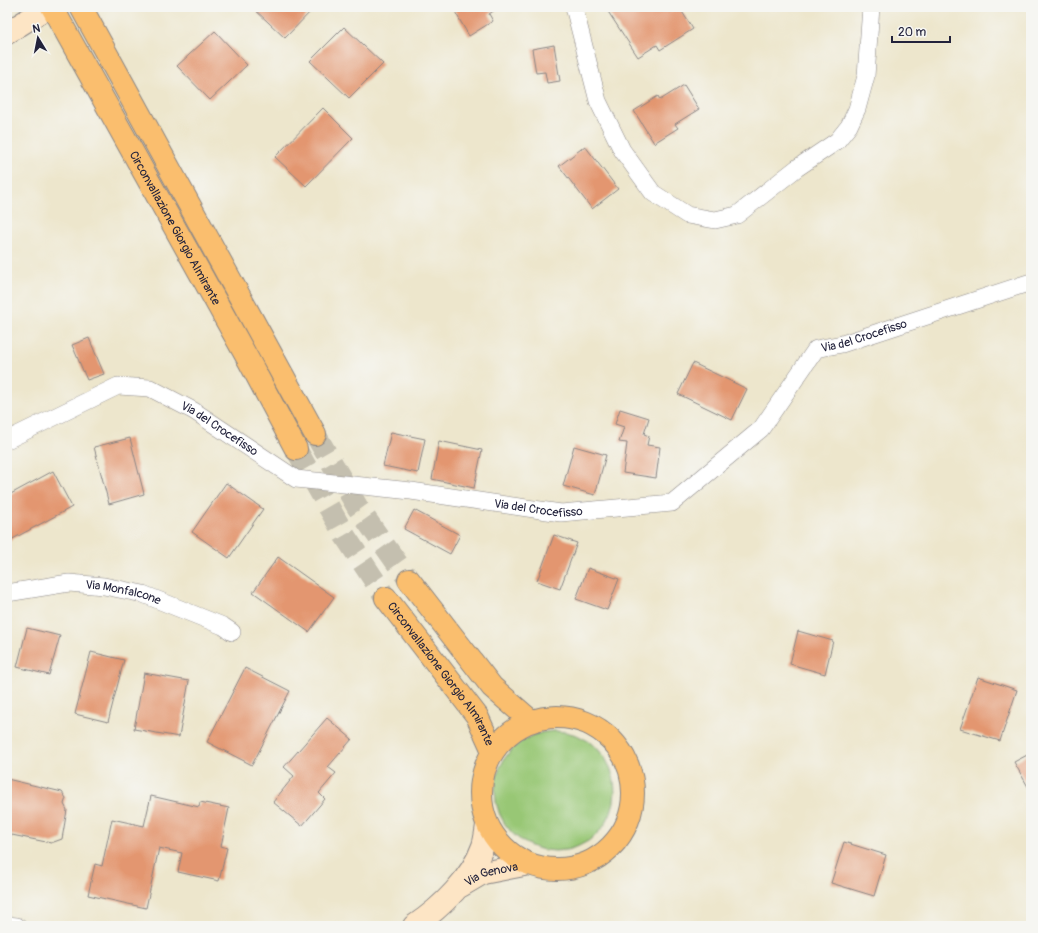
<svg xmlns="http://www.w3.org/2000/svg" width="1038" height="933" viewBox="0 0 1038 933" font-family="Pangolin,sans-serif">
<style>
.green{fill:#98c775;stroke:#5d7458}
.building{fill:#e3966f}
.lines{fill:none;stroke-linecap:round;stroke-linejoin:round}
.trunk-tunnel{stroke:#c4bfaf;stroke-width:22;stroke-dasharray:22 11;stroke-linecap:butt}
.minor-casing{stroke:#888484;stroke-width:18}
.secondary-casing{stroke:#888484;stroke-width:24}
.trunk-casing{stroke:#888484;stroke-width:24}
.minor{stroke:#fff;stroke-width:17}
.secondary{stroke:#fde5c5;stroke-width:22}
.trunk{stroke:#fabe6e;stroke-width:22}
.labels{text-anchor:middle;stroke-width:4;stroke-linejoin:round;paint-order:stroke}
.street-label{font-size:12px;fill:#22223b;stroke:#f6f6f2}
</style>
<rect width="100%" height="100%" fill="#f6f6f2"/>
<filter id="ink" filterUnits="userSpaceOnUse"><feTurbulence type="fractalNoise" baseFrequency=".025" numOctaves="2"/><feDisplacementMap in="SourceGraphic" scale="8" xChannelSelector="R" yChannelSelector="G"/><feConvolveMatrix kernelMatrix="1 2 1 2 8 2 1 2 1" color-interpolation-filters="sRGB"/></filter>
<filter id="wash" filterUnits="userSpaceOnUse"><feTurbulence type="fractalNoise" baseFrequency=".012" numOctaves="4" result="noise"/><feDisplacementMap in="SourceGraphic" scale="16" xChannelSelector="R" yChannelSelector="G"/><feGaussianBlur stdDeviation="0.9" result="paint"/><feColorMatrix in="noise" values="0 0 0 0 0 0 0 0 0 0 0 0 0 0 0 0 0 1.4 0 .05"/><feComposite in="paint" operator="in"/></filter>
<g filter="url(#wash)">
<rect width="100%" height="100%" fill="#ede6cc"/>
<path class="green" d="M495 791a60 60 0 1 1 120 0a60 60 0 1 1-120 0Z"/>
<g id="blocks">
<path class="building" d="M252 7H315L285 38Z
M458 7H494L495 10 489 14 493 21 469 36 454 10Z
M605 7H668L671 12 679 7 693 29 660 50 657 45 638 57Z
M344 27 383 64 349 98 310 61Z
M215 31 247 65 210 100 177 66Z
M554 45 560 81 547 83 545 72 536 73 532 49Z
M684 85 699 109 675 124 678 128 654 143 634 111 658 96 660 100Z
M323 108 353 138 306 186 275 157Z
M585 146 618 189 592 209 559 166Z
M89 338 104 374 87 380 72 345Z
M693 363 747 389 732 420 678 394Z
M620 409 649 418 644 434 649 436 647 445 660 447 656 478 623 473 627 443 619 442 624 427 615 424Z
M391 432 425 439 418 473 383 466Z
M130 438 144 494 109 504 94 447Z
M439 441 482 450 474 488 432 479Z
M574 446 606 455 595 495 563 486Z
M53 471 72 507 7 542V496Z
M226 483 263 509 229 558 192 532Z
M414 510 460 535 450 554 404 529Z
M554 535 577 543 560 589 537 581Z
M278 557 334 597 309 632 253 592Z
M588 568 619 579 607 610 576 599Z
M27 628 60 636 49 675 17 667Z
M798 631 833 641 825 674 790 664Z
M91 652 124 660 108 722 75 714Z
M245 668 290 691 252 765 207 742Z
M144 673 189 681 179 737 134 729Z
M978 677 1017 690 1000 741 960 729Z
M327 718 352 739 328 767 336 773 319 793 325 799 302 826 273 802 294 776 284 767Z
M1031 753V792L1014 762Z
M7 779 62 792 66 798 64 804 67 810 62 839 51 843 7 834Z
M151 796 199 807 200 802 229 808 221 846 227 848 219 881 178 872 182 853 159 848 146 908 88 895 95 864 102 866 112 819 144 826Z
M844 842 886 855 874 896 831 883Z"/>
</g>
</g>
<g filter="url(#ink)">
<use href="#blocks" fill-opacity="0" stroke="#888484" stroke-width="1"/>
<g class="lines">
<path class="trunk-tunnel" d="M315 434 358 508 409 580
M296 449 345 536 386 598"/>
<defs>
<g id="minor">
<path d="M574 7 598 101 622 150 653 193 687 215 715 220 737 215 797 168 837 141 849 126 857 109 866 76 871 7"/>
<path id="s1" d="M7 440 118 386 150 388 194 411 296 479 411 491 561 513 672 503 761 429 816 349 842 344 1031 282"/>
<path id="s2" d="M7 593 69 583 104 586 143 594 223 626 232 632"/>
<path d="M7 925 17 926"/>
</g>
<g id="secondary">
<path d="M7 33 48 7"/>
<path id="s3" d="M461 886 483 873 529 864"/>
<path d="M414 926C441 908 472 878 483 846 485 840 486 832 487 825"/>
</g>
<g id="trunk">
<path id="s4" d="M52 7 249 361 296 449"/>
<path d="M81 7 315 434"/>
<path d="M409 580 492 687 531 721"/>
<path id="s5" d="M386 598 477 716 493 751"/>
<circle cx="557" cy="793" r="76"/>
</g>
</defs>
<use href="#minor" class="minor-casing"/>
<use href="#secondary" class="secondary-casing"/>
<use href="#trunk" class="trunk-casing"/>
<use href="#minor" class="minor"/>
<use href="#secondary" class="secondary"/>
<use href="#trunk" class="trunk"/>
</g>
</g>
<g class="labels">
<g class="street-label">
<text dy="4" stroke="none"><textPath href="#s4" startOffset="253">Circonvallazione Giorgio Almirante</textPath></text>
<text dy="4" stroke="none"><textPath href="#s1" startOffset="969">Via del Crocefisso</textPath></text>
<text dy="4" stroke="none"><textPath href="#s1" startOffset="236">Via del Crocefisso</textPath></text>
<text dy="4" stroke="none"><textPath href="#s1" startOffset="572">Via del Crocefisso</textPath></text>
<text dy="4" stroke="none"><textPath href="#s2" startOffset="118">Via Monfalcone</textPath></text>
<text dy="4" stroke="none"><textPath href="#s5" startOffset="94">Circonvallazione Giorgio Almirante</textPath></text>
<text dy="4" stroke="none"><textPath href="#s3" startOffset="33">Via Genova</textPath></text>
</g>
</g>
<rect width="1038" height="933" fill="none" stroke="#f6f6f2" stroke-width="24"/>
<g transform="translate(38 38) rotate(350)" stroke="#f6f6f2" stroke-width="3" paint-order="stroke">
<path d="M0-3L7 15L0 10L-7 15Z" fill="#22223b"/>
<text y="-6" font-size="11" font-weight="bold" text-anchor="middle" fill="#22223b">N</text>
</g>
<path d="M892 36v6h58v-6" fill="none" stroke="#22223b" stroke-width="2"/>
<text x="898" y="36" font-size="12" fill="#22223b" stroke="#f6f6f2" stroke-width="3" paint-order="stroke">20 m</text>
</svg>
